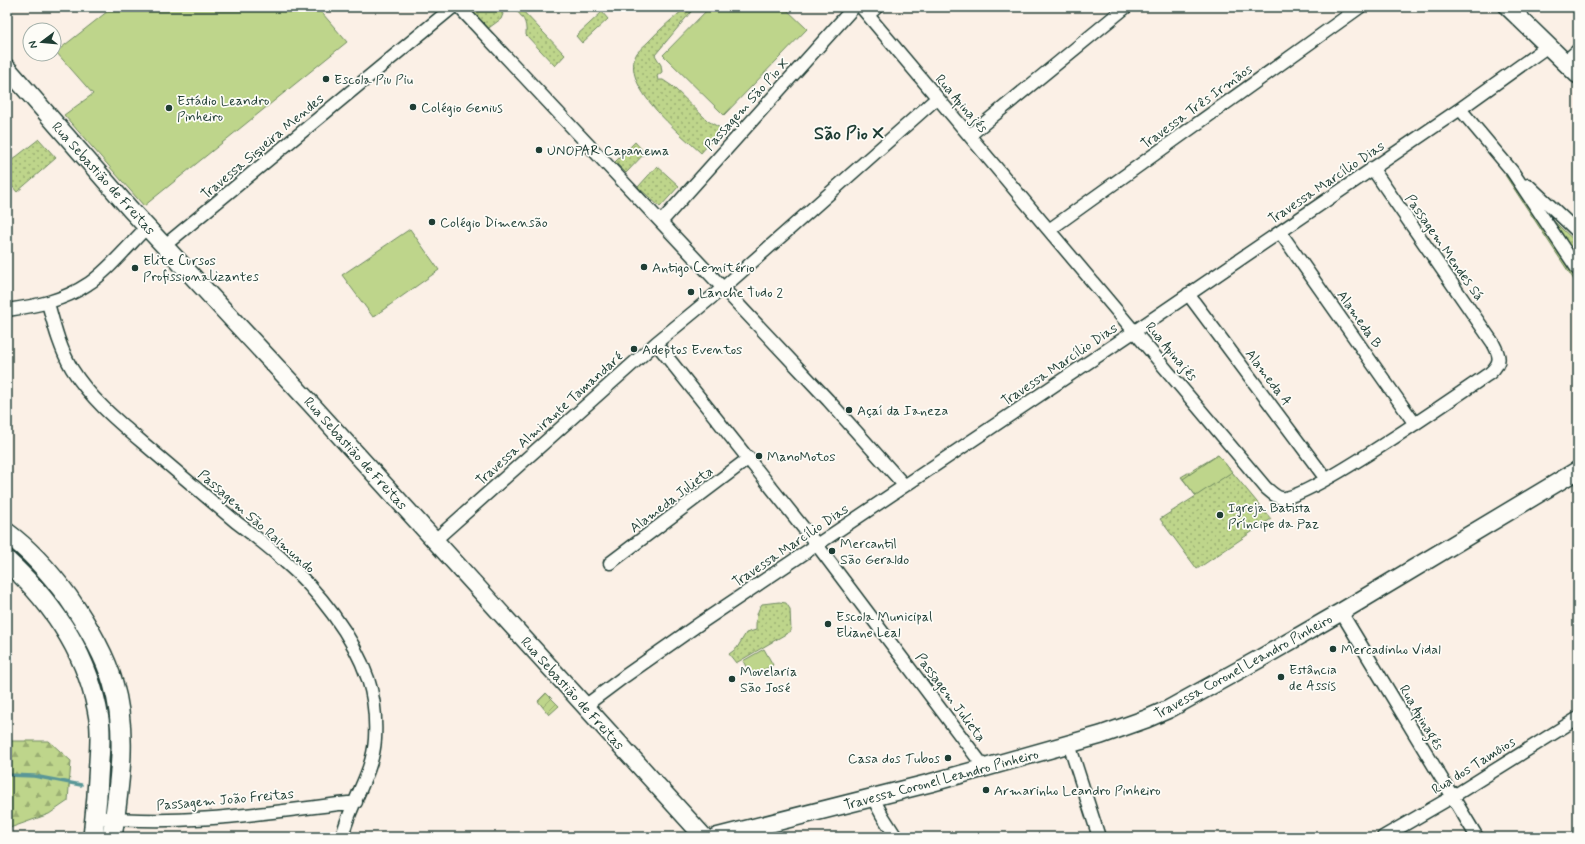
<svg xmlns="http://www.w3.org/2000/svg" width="1585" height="844" viewBox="0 0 1585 844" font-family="Mynerve,sans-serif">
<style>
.grass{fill:url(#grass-dots);stroke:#6e8960}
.forest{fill:url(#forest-firs);stroke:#6e8960}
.garden{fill:url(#garden-furrows);stroke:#6e8960}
.pitch{fill:#bed58b;stroke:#6e8960}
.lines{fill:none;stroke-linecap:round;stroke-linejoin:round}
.stream{stroke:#5a9797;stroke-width:3.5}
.street-casing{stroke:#1f3d34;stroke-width:15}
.secondary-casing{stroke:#1f3d34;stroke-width:20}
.primary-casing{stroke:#1f3d34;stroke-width:22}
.street{stroke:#fdfcf7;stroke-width:12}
.secondary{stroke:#fdfcf7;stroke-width:17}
.primary{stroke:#fdfcf7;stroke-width:19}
.poi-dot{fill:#1f3d34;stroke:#fdfcf7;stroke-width:1.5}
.labels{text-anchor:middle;stroke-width:3.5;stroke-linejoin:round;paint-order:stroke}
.poi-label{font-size:14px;fill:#1f3d34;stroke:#fdfcf7;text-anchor:start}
.street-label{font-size:14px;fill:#1f3d34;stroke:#fdfcf7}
.district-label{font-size:18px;font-weight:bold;fill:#1f3d34;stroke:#fdfcf7}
</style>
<defs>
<pattern id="grass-dots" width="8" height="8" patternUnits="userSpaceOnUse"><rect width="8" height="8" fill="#bed58b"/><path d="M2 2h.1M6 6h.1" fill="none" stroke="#9aae72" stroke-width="1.8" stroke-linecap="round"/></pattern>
<pattern id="forest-firs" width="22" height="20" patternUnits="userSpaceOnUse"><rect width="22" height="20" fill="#bed58b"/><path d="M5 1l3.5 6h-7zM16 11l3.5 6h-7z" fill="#9aae72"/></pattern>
<pattern id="garden-furrows" width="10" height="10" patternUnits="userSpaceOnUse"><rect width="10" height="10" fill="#bed58b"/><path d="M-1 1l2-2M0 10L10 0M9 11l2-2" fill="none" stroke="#9aae72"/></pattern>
</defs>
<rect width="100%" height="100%" fill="#fbf0e6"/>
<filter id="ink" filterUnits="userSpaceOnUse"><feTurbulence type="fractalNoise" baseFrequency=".025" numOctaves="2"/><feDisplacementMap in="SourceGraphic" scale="8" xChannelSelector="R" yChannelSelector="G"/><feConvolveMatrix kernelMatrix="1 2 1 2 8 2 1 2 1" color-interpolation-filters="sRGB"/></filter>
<g filter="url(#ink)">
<path class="grass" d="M467 7H499L503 14 501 19 486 30Z
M513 7H519L565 55 555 66 526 35C527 20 523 18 513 7Z
M687 7H695L655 55 661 65 662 72 657 76 658 80H663L672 86 708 121 722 129 701 153C681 134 618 85 637 53 640 49 645 45 648 42 660 29 673 18 687 7Z
M602 12 608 19 582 43 576 36Z
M39 139 56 158 17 192 7 180V164Z
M635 142 645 153 626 173 615 162Z
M657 166 679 186 660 207 638 187Z
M1505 175 1578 244V286Z
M1218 455 1271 519 1197 569 1160 519 1196 496 1181 477Z
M779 602 786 603 790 609 791 631 736 663 729 654 737 648 746 633 756 630C756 620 756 612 762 604Z"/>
<path class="forest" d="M7 741H49L71 761 68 801 49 814 7 829Z"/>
<path class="garden" d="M546 693 559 706 549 715 538 701Z"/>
<path class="pitch" d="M113 7H317L347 42 144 206 64 115 93 94 56 52Z
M710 7H784L807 29 724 115 663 55Z
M410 229 439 270 373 317 342 275Z
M1218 455 1232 472 1196 496 1183 479Z
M764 649 773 665 751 676 743 661Z"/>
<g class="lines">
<path class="stream" d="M7 775 34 776 81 785
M683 836V837"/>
<defs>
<path id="street" d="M459 7 828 400 904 485
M861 7 1266 488C1270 491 1275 497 1281 498 1305 502 1462 392 1490 373 1502 362 1500 356 1493 343L1372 168
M868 15 877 7
M1565 62 1578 50
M1460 109 1512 171 1578 270
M970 135 1126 7
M1528 185 1578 232
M661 222 854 7
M1049 230 1360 7
M1280 232 1415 424
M164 246 453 7
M1188 294 1326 479
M48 303C54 325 60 349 72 369 91 400 122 425 149 448 178 473 207 497 236 522 252 534 268 546 283 560 318 590 353 635 368 679 374 697 376 720 375 739 373 774 350 803 342 837
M7 310C36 306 63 301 88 284 107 272 130 244 147 227
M656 343 817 545 984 767
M434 541 656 343 723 288 937 98
M610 563 749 458
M1341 612 1477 837
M585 706 625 676 699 624 1135 331 1460 109 1548 46
M1069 744 1099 837
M873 798 882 815 896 837
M96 817C182 827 270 812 356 802
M1383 837 1452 797 1578 718"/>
<path id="secondary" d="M1508 7 1578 75
M7 68 130 209 311 404 704 837
M716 837 930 783 1101 735 1146 719 1169 709 1261 658 1341 612 1578 470"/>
<path id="primary" d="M7 533C30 550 51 574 68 597 86 623 104 652 113 683 128 733 119 787 112 837
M7 561C53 603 89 656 99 719 101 732 100 747 99 761 98 787 96 812 93 837"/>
</defs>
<use href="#street" class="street-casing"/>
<use href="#secondary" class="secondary-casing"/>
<use href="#primary" class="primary-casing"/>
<use href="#street" class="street"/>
<use href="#secondary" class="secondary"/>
<use href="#primary" class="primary"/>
</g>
</g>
<g class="poi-dot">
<circle cx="326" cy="79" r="4"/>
<circle cx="413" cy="107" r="4"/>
<circle cx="169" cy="108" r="4"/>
<circle cx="539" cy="150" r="4"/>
<circle cx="432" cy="222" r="4"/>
<circle cx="644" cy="267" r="4"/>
<circle cx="135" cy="268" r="4"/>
<circle cx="691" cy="292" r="4"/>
<circle cx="634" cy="349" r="4"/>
<circle cx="849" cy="410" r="4"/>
<circle cx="759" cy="456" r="4"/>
<circle cx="1220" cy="515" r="4"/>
<circle cx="832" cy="551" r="4"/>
<circle cx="828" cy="624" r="4"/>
<circle cx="1333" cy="649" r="4"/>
<circle cx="1281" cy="677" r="4"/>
<circle cx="732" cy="679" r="4"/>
<circle cx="948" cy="758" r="4"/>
<circle cx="986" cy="790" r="4"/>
</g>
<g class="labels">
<g class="poi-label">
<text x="334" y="84">Escola Piu Piu</text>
<text x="177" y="105">Estádio Leandro<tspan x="177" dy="16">Pinheiro</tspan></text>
<text x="421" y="112">Colégio Genius</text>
<text x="547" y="155">UNOPAR Capanema</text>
<text x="440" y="227">Colégio Dimensão</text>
<text x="143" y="265">Elite Cursos<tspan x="143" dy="16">Profissionalizantes</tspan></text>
<text x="652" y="272">Antigo Cemitério</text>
<text x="699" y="297">Lanche Tudo 2</text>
<text x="642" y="354">Adeptos Eventos</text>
<text x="857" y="415">Açaí da Ianeza</text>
<text x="767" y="461">ManoMotos</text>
<text x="1228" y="512">Igreja Batista<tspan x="1228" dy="16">Príncipe da Paz</tspan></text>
<text x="840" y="548">Mercantil<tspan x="840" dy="16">São Geraldo</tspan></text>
<text x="836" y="621">Escola Municipal<tspan x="836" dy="16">Eliane Leal</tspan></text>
<text x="1341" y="654">Mercadinho Vidal</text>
<text x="1289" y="674">Estância<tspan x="1289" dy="16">de Assis</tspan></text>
<text x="740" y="676">Movelaria<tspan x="740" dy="16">São José</tspan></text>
<text x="940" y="763" text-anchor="end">Casa dos Tubos</text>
<text x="994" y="795">Armarinho Leandro Pinheiro</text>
</g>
<g class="street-label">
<text transform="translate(962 103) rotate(49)" y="5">Rua Apinajés</text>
<text transform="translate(746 104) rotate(-48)" y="5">Passagem São Pio X</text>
<text transform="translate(1196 106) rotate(-36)" y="5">Travessa Três Irmãos</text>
<text transform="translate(262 146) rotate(-40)" y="5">Travessa Siqueira Mendes</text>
<text transform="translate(104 178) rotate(48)" y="5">Rua Sebastião de Freitas</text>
<text transform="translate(1326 182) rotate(-34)" y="5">Travessa Marcílio Dias</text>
<text transform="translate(1445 247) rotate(55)" y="5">Passagem Mendes Sá</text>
<text transform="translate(1360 319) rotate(55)" y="5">Alameda B</text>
<text transform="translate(1172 351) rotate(50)" y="5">Rua Apinajés</text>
<text transform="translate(1059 364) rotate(-34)" y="5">Travessa Marcílio Dias</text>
<text transform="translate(1269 377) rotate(53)" y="5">Alameda A</text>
<text transform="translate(549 418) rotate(-42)" y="5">Travessa Almirante Tamandaré</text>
<text transform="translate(356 453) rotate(48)" y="5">Rua Sebastião de Freitas</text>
<text transform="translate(671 499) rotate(-37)" y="5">Alameda Julieta</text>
<text transform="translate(257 521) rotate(41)" y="5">Passagem São Raimundo</text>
<text transform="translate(790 545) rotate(-34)" y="5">Travessa Marcílio Dias</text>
<text transform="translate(1243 666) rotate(-29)" y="5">Travessa Coronel Leandro Pinheiro</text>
<text transform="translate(573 693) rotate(48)" y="5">Rua Sebastião de Freitas</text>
<text transform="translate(951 697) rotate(53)" y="5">Passagem Julieta</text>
<text transform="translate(1422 717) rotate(59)" y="5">Rua Apinagés</text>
<text transform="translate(1473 765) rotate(-32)" y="5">Rua dos Tamôios</text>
<text transform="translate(941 779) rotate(-15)" y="5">Travessa Coronel Leandro Pinheiro</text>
<text transform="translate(225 799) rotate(-5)" y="5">Passagem João Freitas</text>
</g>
<g class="district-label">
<text x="849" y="139">São Pio X</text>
</g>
</g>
<rect width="1585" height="844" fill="none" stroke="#fdfcf7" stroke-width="24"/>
<rect x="12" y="12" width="1561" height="820" fill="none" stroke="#1f3d34" stroke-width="1.5" filter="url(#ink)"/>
<g transform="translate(42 42) rotate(254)"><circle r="19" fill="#fdfcf7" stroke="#a4b0a9"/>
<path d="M0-3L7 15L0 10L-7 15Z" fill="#1f3d34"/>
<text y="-6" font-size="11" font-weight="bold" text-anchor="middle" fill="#1f3d34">N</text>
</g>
</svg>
